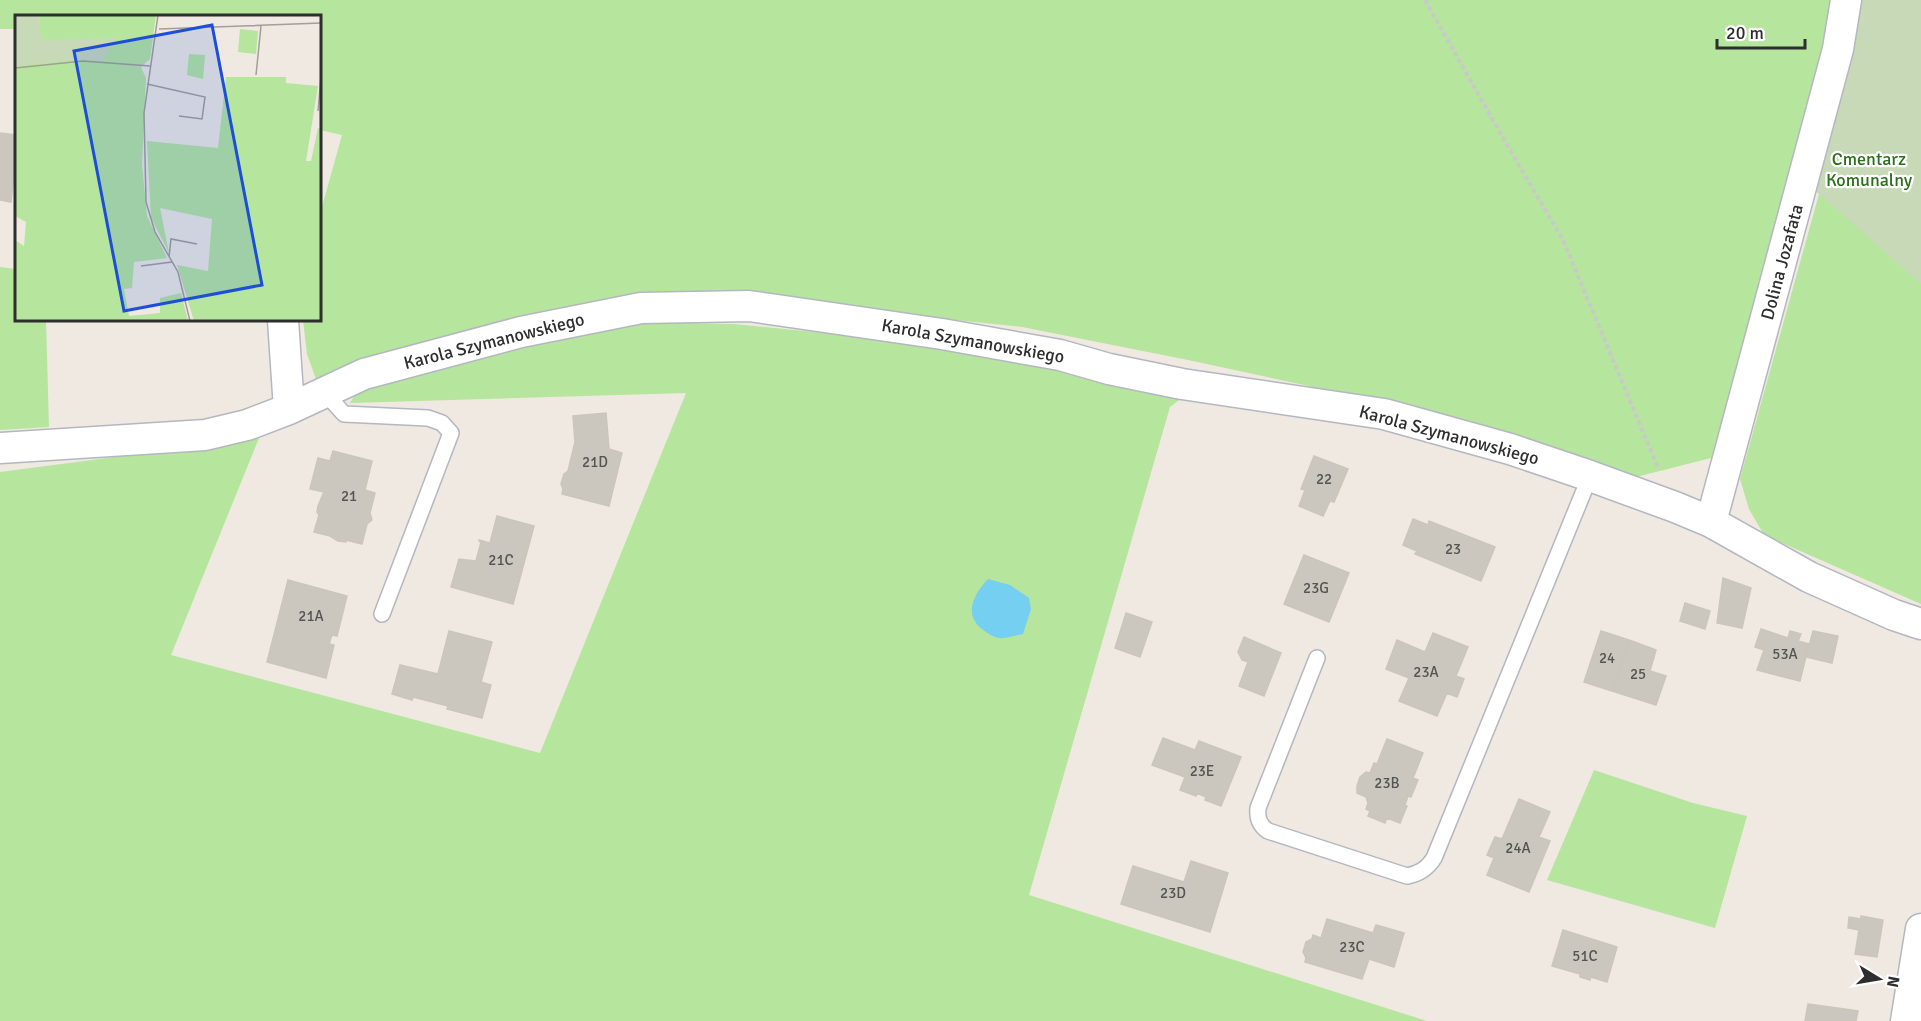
<svg xmlns="http://www.w3.org/2000/svg" width="1921" height="1021" viewBox="0 0 1921 1021" font-family="Signika,sans-serif">
<style>
.green{fill:#b6e59e}
.cemetery{fill:#c8d9b8}
.water{fill:#75cff0}
.building{fill:#cbc7bf;stroke:#cbc5ba;stroke-width:1.5}
.lines{fill:none;stroke-linecap:round;stroke-linejoin:round}
.lane-casing{stroke:#b4b7c1;stroke-width:18}
.street-casing{stroke:#b4b7c1;stroke-width:33}
.path{stroke:#c9c9c9;stroke-width:4;stroke-dasharray:4.5 3;stroke-linecap:butt}
.lane{stroke:#fff;stroke-width:15}
.street{stroke:#fff;stroke-width:30}
.labels{text-anchor:middle;stroke-width:4.5;stroke-linejoin:round;paint-order:stroke}
.number-label{font-size:15px;fill:#555452}
.park-label{font-size:18px;fill:#2c6e1b;stroke:#fff}
.street-label{font-size:18px;fill:#2e2e2e;stroke:#fff}
.inset-road{fill:none;stroke:#a29e99;stroke-width:1.5}
.view{fill:#1d4ed8;fill-opacity:0.15;stroke:#1d4ed8;stroke-width:3}
.inset-edge{fill:none;stroke:#2e2e2e;stroke-width:3}
</style>
<rect width="100%" height="100%" fill="#efe9e1"/>
<path class="green" d="M0 0H1921V604L1764 535 1749 509 1740 479 1819 194 1809 185 1715 457 1632 478 1374 400 1188 360 1022 327 698 293 317 382 307 354 303 320H320V214L342 135 320 130V16H16V29H0Z
M0 267 16 269V320H46L49 427 0 430Z
M630 322 734 324 914 342 1012 359 1183 397 1170 407 1029 895 1427 1021H0V472L259 438 171 655 540 753 686 393 350 403 360 386 516 347Z
M1594 770 1693 803 1747 816 1715 928 1547 880Z"/>
<path class="cemetery" d="M1860 0H1921V284L1809 185Z"/>
<path class="water" d="M988 579 1010 585 1029 598 1031 609 1023 634C1016 635 1006 639 999 638 993 637 987 633 982 629 963 614 974 594 988 579Z"/>
<path class="building" d="M0 133 16 135 15 165 0 164Z
M0 164 15 165 11 202 0 200Z
M606 413 609 449 622 453 609 506 562 494 563 489 561 484 564 474 568 471 575 442 573 416Z
M333 451 372 461 365 490 375 493 370 513 372 520 367 524 362 544 346 540V542L338 541 330 536 314 532 319 515 317 512 318 506 324 492 310 489 318 458 330 461Z
M1314 456 1348 469 1334 502 1330 501 1323 516 1299 506 1305 490 1301 489Z
M497 516 534 526 513 604 451 587 459 559 476 561 481 542 479 541V540L490 543Z
M1413 519 1428 525 1429 521 1495 547 1481 581 1415 554 1417 551 1403 545Z
M1304 555 1349 573 1329 622 1284 604Z
M1723 578 1751 588 1742 628 1717 623Z
M288 580 347 596 337 636 332 635 329 644 334 645 326 678 267 662Z
M1685 603 1710 611 1705 629 1680 621Z
M1126 613 1152 622 1140 657 1115 648Z
M1761 629 1788 638 1790 631 1801 634 1798 641 1809 644 1800 681 1757 670 1764 650 1755 647Z
M449 631 492 642 481 682 491 685 482 718 447 709 448 706 413 697 412 700 392 694 400 665 438 674Z
M1601 631 1629 640 1612 691 1584 682Z
M1813 631 1838 636 1832 663 1806 657Z
M1433 633 1468 647 1456 676 1464 679 1457 697 1447 693 1437 716 1399 701 1409 678 1386 669 1397 640 1425 652Z
M1244 637 1281 653 1264 696 1239 686 1248 662 1242 660 1238 652Z
M1629 640 1656 650 1650 671 1666 676 1656 705 1612 691Z
M1163 738 1195 750 1199 741 1241 757 1221 806 1205 800 1206 797 1197 793 1196 796 1180 790 1185 777 1152 765Z
M1387 739 1423 753 1413 778 1418 780 1411 797 1408 796 1405 805 1407 806 1400 823 1387 818 1385 823 1368 816 1370 811 1366 809 1368 803 1366 797 1357 793V786L1360 777 1366 772 1370 773 1374 763 1377 764Z
M1519 799 1550 812 1539 837 1550 841 1529 892 1487 875 1494 858 1487 855 1495 837 1502 839Z
M1191 861 1228 873 1210 932 1121 904 1133 866 1184 882Z
M1861 916 1883 920 1877 957 1855 954 1859 930 1848 928 1849 917 1861 919Z
M1327 919 1373 933 1376 925 1404 933 1394 967 1369 959 1362 979 1305 962 1306 958 1303 952 1306 942 1312 939 1313 935 1321 938Z
M1563 930 1617 947 1607 982 1591 977 1590 980 1580 977V974L1552 966Z
M1808 1004 1858 1011 1856 1021H1805Z"/>
<g class="lines">
<defs>
<path id="lane" d="M325 393 344 414 428 418 442 423 451 433 382 614
M1317 658 1258 808C1257 818 1259 825 1268 831L1407 876C1419 874 1427 869 1434 858L1590 476"/>
<path id="street" d="M283 320 289 409
M0 448 205 435 247 425 289 409 364 374 521 332 641 308 749 306 942 334 1060 355 1109 369 1182 384 1384 414 1510 449 1590 476 1675 507 1711 522 1809 577 1894 615 1921 624
M1711 522 1838 49 1846 0
M1906 1021 1921 929"/>
</defs>
<use href="#lane" class="lane-casing"/>
<use href="#street" class="street-casing"/>
<path class="path" d="M1425 0 1507 145 1563 240 1658 468"/>
<use href="#lane" class="lane"/>
<use href="#street" class="street"/>
</g>
<g class="labels">
<g class="number-label">
<text x="595" y="467">21D</text>
<text x="1324" y="484">22</text>
<text x="349" y="501">21</text>
<text x="1453" y="554">23</text>
<text x="501" y="565">21C</text>
<text x="1316" y="593">23G</text>
<text x="311" y="621">21A</text>
<text x="1785" y="659">53A</text>
<text x="1607" y="663">24</text>
<text x="1426" y="677">23A</text>
<text x="1638" y="679">25</text>
<text x="1202" y="776">23E</text>
<text x="1387" y="788">23B</text>
<text x="1518" y="853">24A</text>
<text x="1173" y="898">23D</text>
<text x="1352" y="952">23C</text>
<text x="1585" y="961">51C</text>
</g>
<g class="park-label">
<text x="1869" y="165">Cmentarz<tspan x="1869" dy="21">Komunalny</tspan></text>
</g>
<g class="street-label">
<text transform="translate(1782 262) rotate(-75)" y="6">Dolina Jozafata</text>
<text transform="translate(494 341) rotate(-14)" y="6">Karola Szymanowskiego</text>
<text transform="translate(973 341) rotate(10)" y="6">Karola Szymanowskiego</text>
<text transform="translate(1449 435) rotate(15)" y="6">Karola Szymanowskiego</text>
</g>
</g>
<g transform="translate(15 15)">
<rect width="306" height="306" fill="#efe9e1"/>
<path d="M24 0H141L135 44 126 52 131 63 127 150 132 201 152 243 119 247 117 273 109 274 114 301 145 298V283L166 278 173 306H0V225L9 231 11 207 0 201V51L25 25ZM225 14 243 16 241 39 223 37ZM174 39 190 40 188 64 172 60ZM211 62H271V68L303 71 291 146H296L303 113 306 114V306H179L162 250 193 256 197 204 145 193 154 238 136 203 132 126 203 133Z" fill="#b6e59e"/>
<path d="M0 0H24L26 25 101 23 87 47 68 44 0 51Z" fill="#c8d9b8"/>
<path class="inset-road" d="M143 0 129 98 131 187 140 217 163 257 175 306M144 14 306 8M0 53 68 46 135 51M241 60 246 11M132 69 190 82 187 104 164 101M303 96 306 61M154 242 156 224 182 229M126 251 157 247"/>
<path class="view" d="M197 10 247 270 109 296 59 36Z"/>
<rect width="306" height="306" class="inset-edge"/>
</g>
<g transform="translate(1879 979) rotate(101)" stroke="#ffffff" stroke-width="4.5" paint-order="stroke">
<path d="M0-4.5L10 22L0 15L-10 22Z" fill="#2e2e2e"/>
<text y="-9" font-size="16" font-weight="bold" text-anchor="middle" fill="#2e2e2e">N</text>
</g>
<path d="M1717 39v9h88v-9" fill="none" stroke="#2e2e2e" stroke-width="3"/>
<text x="1726" y="39" font-size="18" fill="#2e2e2e" stroke="#ffffff" stroke-width="4.5" paint-order="stroke">20 m</text>
</svg>
